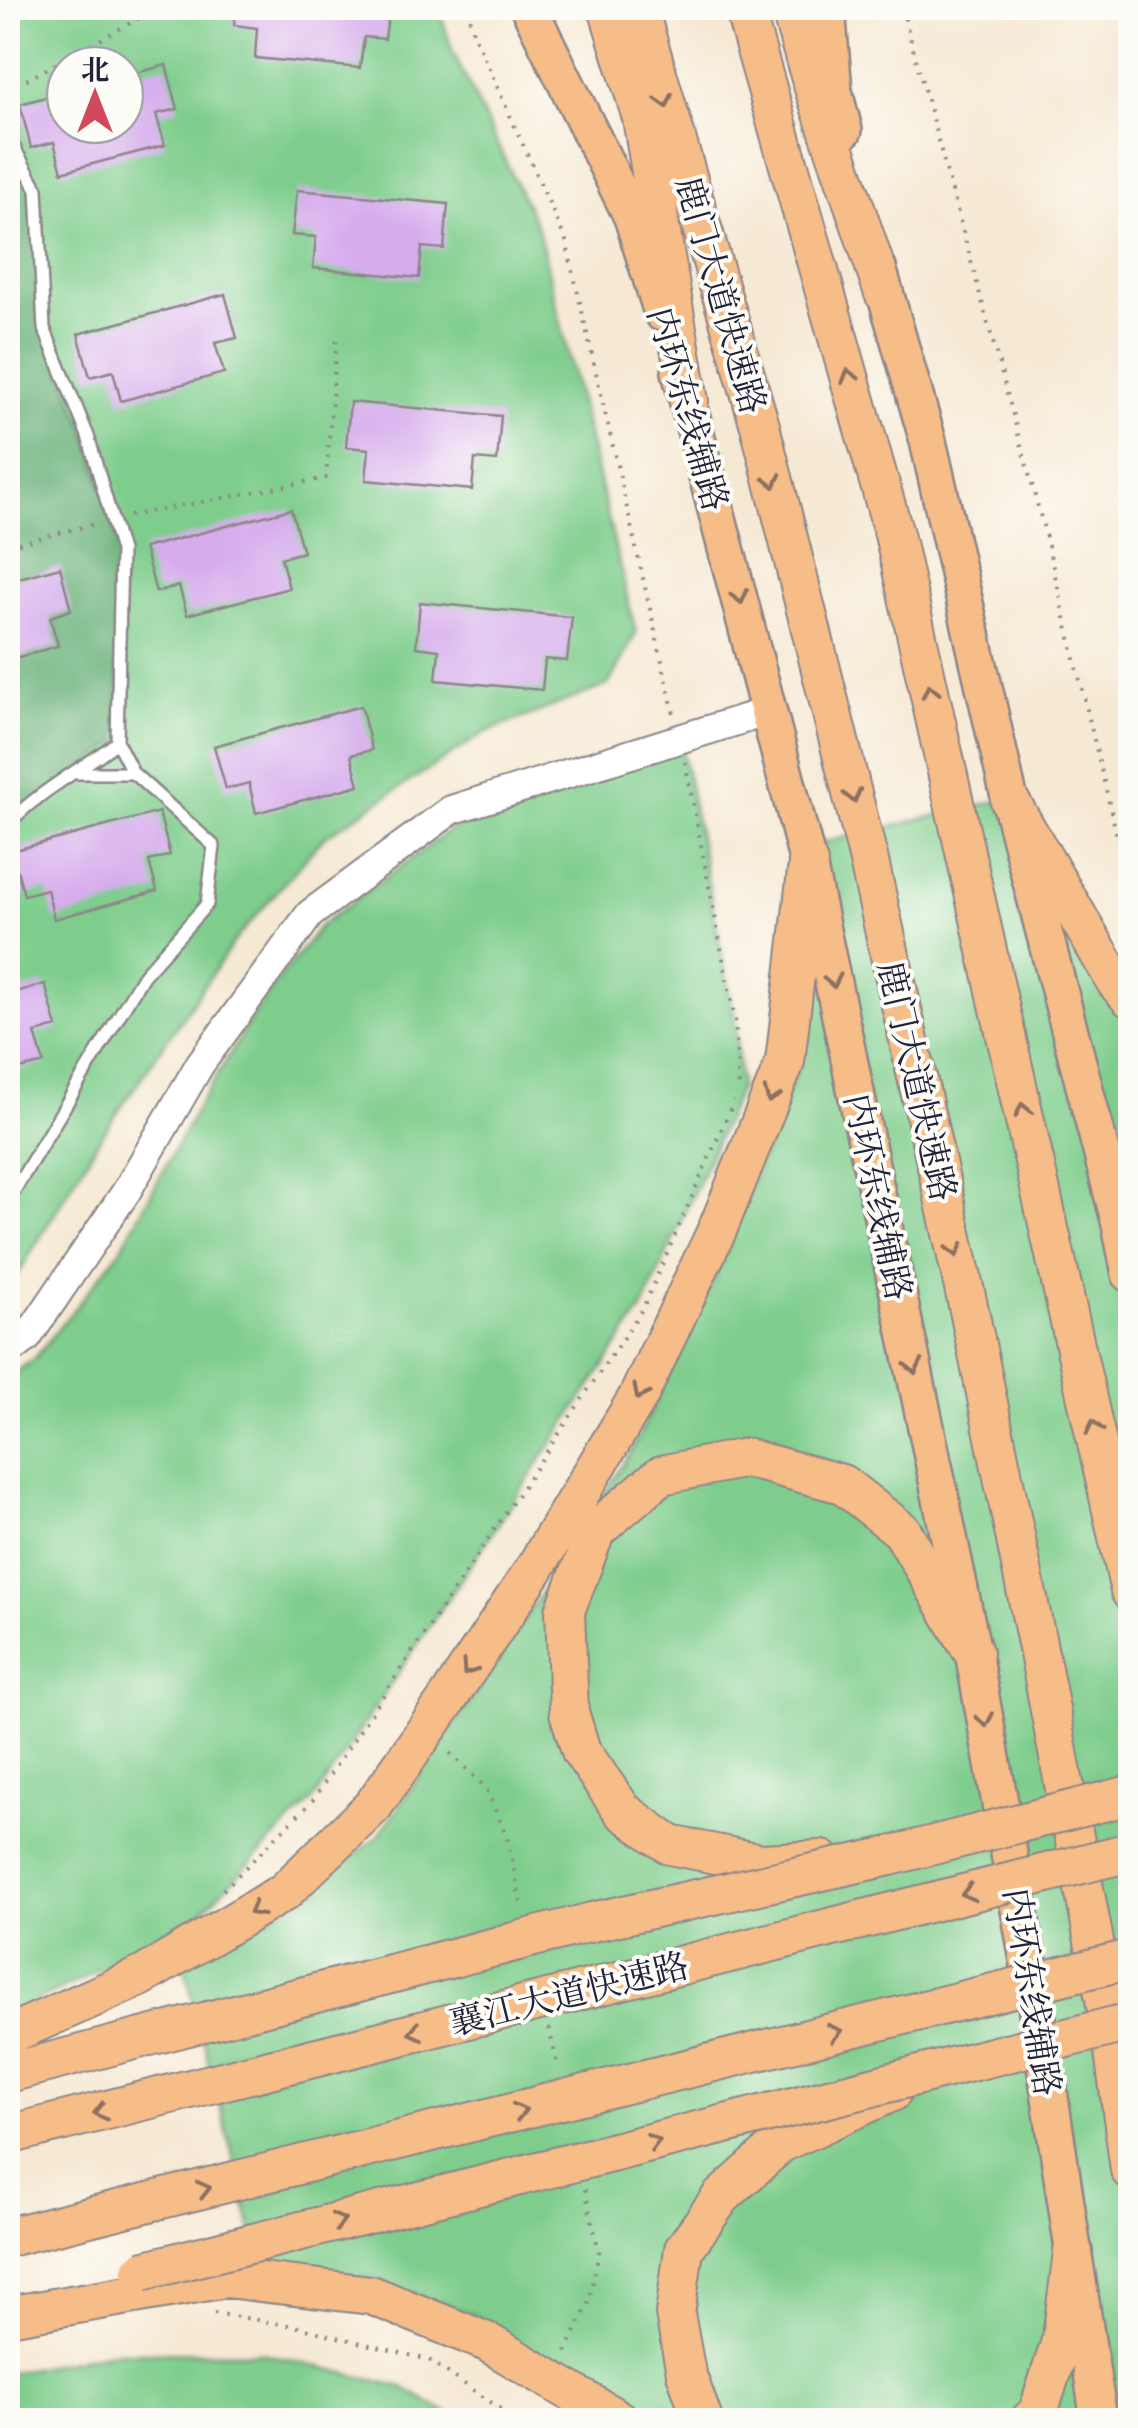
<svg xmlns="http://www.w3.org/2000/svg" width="1138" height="2428" viewBox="0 0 1138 2428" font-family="Vollkorn,'Noto Serif SC',serif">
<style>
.green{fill:#7ecd8c;stroke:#507864;stroke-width:2.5;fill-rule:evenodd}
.forest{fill:#66b078;stroke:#44695a;stroke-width:2.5}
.building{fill:#d6aced}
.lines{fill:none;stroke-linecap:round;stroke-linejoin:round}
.service-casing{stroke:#8c8688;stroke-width:16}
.tertiary-casing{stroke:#8c8688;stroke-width:32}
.primary-casing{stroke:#8c8688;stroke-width:40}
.trunk-casing{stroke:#8c8688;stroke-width:42}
.path{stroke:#8c8688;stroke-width:4;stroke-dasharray:2.5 8;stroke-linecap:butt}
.service{stroke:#fff;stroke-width:11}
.tertiary{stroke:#fff;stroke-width:28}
.primary{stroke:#f7bd88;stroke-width:35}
.trunk{stroke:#f7bd88;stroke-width:38}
.trunk-bridge-casing{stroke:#8c8688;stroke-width:42;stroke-linecap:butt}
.trunk-bridge{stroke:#f7bd88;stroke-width:38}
.oneway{stroke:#8c7062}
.labels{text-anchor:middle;stroke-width:8;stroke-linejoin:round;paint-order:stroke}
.street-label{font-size:35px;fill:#22223b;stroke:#fdfcf7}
</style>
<rect width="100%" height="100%" fill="#fdfcf7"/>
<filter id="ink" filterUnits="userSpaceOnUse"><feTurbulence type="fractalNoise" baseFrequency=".01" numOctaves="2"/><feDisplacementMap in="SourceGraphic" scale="20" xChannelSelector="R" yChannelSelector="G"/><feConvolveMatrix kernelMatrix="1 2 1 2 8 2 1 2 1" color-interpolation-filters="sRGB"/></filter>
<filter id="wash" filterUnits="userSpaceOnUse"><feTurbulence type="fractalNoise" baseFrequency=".0048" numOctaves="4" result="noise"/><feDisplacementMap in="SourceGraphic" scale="40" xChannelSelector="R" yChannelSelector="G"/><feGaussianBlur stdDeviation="2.25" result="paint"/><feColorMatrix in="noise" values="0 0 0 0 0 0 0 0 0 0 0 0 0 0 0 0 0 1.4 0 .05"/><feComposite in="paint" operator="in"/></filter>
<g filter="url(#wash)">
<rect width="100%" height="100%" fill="#f6e9d4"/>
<path class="green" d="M8 8H439L452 50 538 229 636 633 608 685 486 732 324 837 236 939 98 1141 8 1291ZM65 65H125V125H65Z
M680 740 735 1020 740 1087 643 1308 313 1800 200 1913 78 1981 8 2014V1378L35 1358 120 1251 197 1108 262 1001 321 925 450 830Z
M998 801 1130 1013V2420H637L470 2313 369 2278 262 2269 183 1961 283 1910 377 1838 500 1658 632 1450 714 1279 807 1043 821 843Z
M112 2352 262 2353 402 2387 459 2420H8V2373Z"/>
<path class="forest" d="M8 137 37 189 44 328 88 436 121 551 117 742 8 824Z"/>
<g id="blocks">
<path class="building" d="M236 8H389L385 39 364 37 360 68 255 58 257 28 234 25Z
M166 65 178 109 156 114 165 145 62 172 54 142 31 148 20 104 65 92V125H125V76Z
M297 190 448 204 444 249 422 247 419 278 313 268 316 237 292 235Z
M225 294 237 338 215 343 224 373 121 401 113 371 90 377 78 334Z
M350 402 501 416 497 461 475 459 472 490 366 480 369 449 346 447Z
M291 509 303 552 281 558 289 588 187 615 179 586 156 592 144 548Z
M60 567 71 610 50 617 58 646 8 660V581Z
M420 602 572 617 567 661 545 659 542 690 436 680 439 650 416 647Z
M361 706 372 750 351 755 359 785 256 813 249 783 226 789 214 746Z
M159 812 170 855 149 861 157 891 54 919 47 889 24 895 12 851Z
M45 984 57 1027 35 1033 44 1063 8 1072V994Z"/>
</g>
</g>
<g filter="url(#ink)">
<use href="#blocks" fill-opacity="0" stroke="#8c8688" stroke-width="2.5"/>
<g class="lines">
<defs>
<path id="service" d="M8 137 37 189 44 328 88 436 121 551 117 742C81 770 39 791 8 824
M117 742 133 773
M8 1201 143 976 207 904 214 846 133 773H79"/>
<path id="tertiary" d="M8 1352 27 1338 126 1192 200 1064 310 914 451 810 769 711"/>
<path id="primary" d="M529 8 632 217 662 313
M827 8 834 91 844 130
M878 268 928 441 1010 801 1120 1224 1130 1274
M680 372 808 863 973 1652 1035 1999 1099 2420"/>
<path id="trunk" d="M608 8 642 118 689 401
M638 8 760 426 868 857 969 1310 1042 1668 1112 2036 1130 2170
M744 8 894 534 1130 1591
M790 8 812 82 884 293
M1010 801 1116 982 1130 998
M822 1860 761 1863 670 1845 623 1811 581 1751 569 1712 565 1611 596 1530 661 1475 746 1458 842 1484 902 1531 973 1652
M8 2035 142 1976 284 1892 373 1806 445 1703 535 1568 638 1397 718 1228 785 1062 808 863
M8 2073 142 2038
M8 2316 226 2278 371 2295 487 2342 619 2420
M703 2420 686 2373 675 2314 684 2249 721 2197 781 2143 892 2092
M1030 2420 1038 2413 1062 2338 1073 2252"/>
</defs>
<use href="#service" class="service-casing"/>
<use href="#tertiary" class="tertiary-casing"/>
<use href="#primary" class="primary-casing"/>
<use href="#trunk" class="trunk-casing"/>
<path class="path" d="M467 8 474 35 566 241 674 714
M902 8 1044 529 1130 891
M8 90 158 8
M8 300 27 297
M129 516 326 478 337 334
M8 546 95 524
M685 762 735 1020 739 1088
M450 1753 486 1788 507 1837 522 1907
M223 1890 313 1800 643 1308 734 1101
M549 2028 558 2068
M214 2313 294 2326 429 2360 517 2420
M566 2352 589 2303 599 2252 585 2189"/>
<use href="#service" class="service"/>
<use href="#tertiary" class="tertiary"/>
<use href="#primary" class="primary"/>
<use href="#trunk" class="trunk"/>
<defs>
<path id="trunk-bridge" d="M142 2038 592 1922 890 1856 1130 1795
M8 2135 1130 1852
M8 2237 1130 1959
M142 2271 1130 2022"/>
</defs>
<use href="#trunk-bridge" class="trunk-bridge-casing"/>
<use href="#trunk-bridge" class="trunk-bridge"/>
</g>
<defs><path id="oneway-chevron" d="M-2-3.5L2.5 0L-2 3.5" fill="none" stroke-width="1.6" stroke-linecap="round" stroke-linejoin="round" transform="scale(2.5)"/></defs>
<g class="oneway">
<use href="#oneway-chevron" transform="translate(665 101) rotate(74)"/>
<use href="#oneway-chevron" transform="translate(849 376) rotate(-106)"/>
<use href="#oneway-chevron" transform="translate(773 481) rotate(76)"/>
<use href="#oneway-chevron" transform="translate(740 597) rotate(75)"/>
<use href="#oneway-chevron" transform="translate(930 691) rotate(-103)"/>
<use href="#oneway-chevron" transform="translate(853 796) rotate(76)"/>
<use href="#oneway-chevron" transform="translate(833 981) rotate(78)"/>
<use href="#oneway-chevron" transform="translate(771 1096) rotate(112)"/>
<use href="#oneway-chevron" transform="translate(1023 1110) rotate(-103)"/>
<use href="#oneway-chevron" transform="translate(955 1250) rotate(77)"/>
<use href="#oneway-chevron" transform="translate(914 1367) rotate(78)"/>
<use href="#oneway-chevron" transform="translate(640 1393) rotate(117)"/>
<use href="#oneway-chevron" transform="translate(1094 1427) rotate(-103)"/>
<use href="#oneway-chevron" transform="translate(468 1669) rotate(124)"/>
<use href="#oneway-chevron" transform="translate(985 1720) rotate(80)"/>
<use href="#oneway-chevron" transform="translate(968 1893) rotate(166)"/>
<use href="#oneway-chevron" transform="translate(255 1910) rotate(150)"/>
<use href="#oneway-chevron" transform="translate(415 2032) rotate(166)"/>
<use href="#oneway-chevron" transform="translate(835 2032) rotate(-14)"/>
<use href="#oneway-chevron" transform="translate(520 2111) rotate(-14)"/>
<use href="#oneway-chevron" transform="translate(100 2112) rotate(166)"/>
<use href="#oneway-chevron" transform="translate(654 2142) rotate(-14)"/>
<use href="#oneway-chevron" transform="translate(204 2189) rotate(-14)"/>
<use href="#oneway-chevron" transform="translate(339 2221) rotate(-14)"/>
</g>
</g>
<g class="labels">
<g class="street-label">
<text transform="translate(721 295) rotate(74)" y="12">鹿门大道快速路</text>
<text transform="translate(688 409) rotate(74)" y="12">内环东线辅路</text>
<text transform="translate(917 1081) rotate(77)" y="12">鹿门大道快速路</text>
<text transform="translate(878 1197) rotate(78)" y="12">内环东线辅路</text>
<text transform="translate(1032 1992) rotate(81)" y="12">内环东线辅路</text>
<text transform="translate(569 1994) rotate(-14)" y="12">襄江大道快速路</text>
</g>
</g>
<rect width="1138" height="2428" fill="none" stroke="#fdfcf7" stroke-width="40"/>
<g transform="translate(95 95)"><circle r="48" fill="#fdfcf7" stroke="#a5a5ac" stroke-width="2.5"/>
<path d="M0-8L18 38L0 25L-18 38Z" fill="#d1495b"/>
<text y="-15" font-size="28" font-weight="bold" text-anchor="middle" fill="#22223b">北</text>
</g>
</svg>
